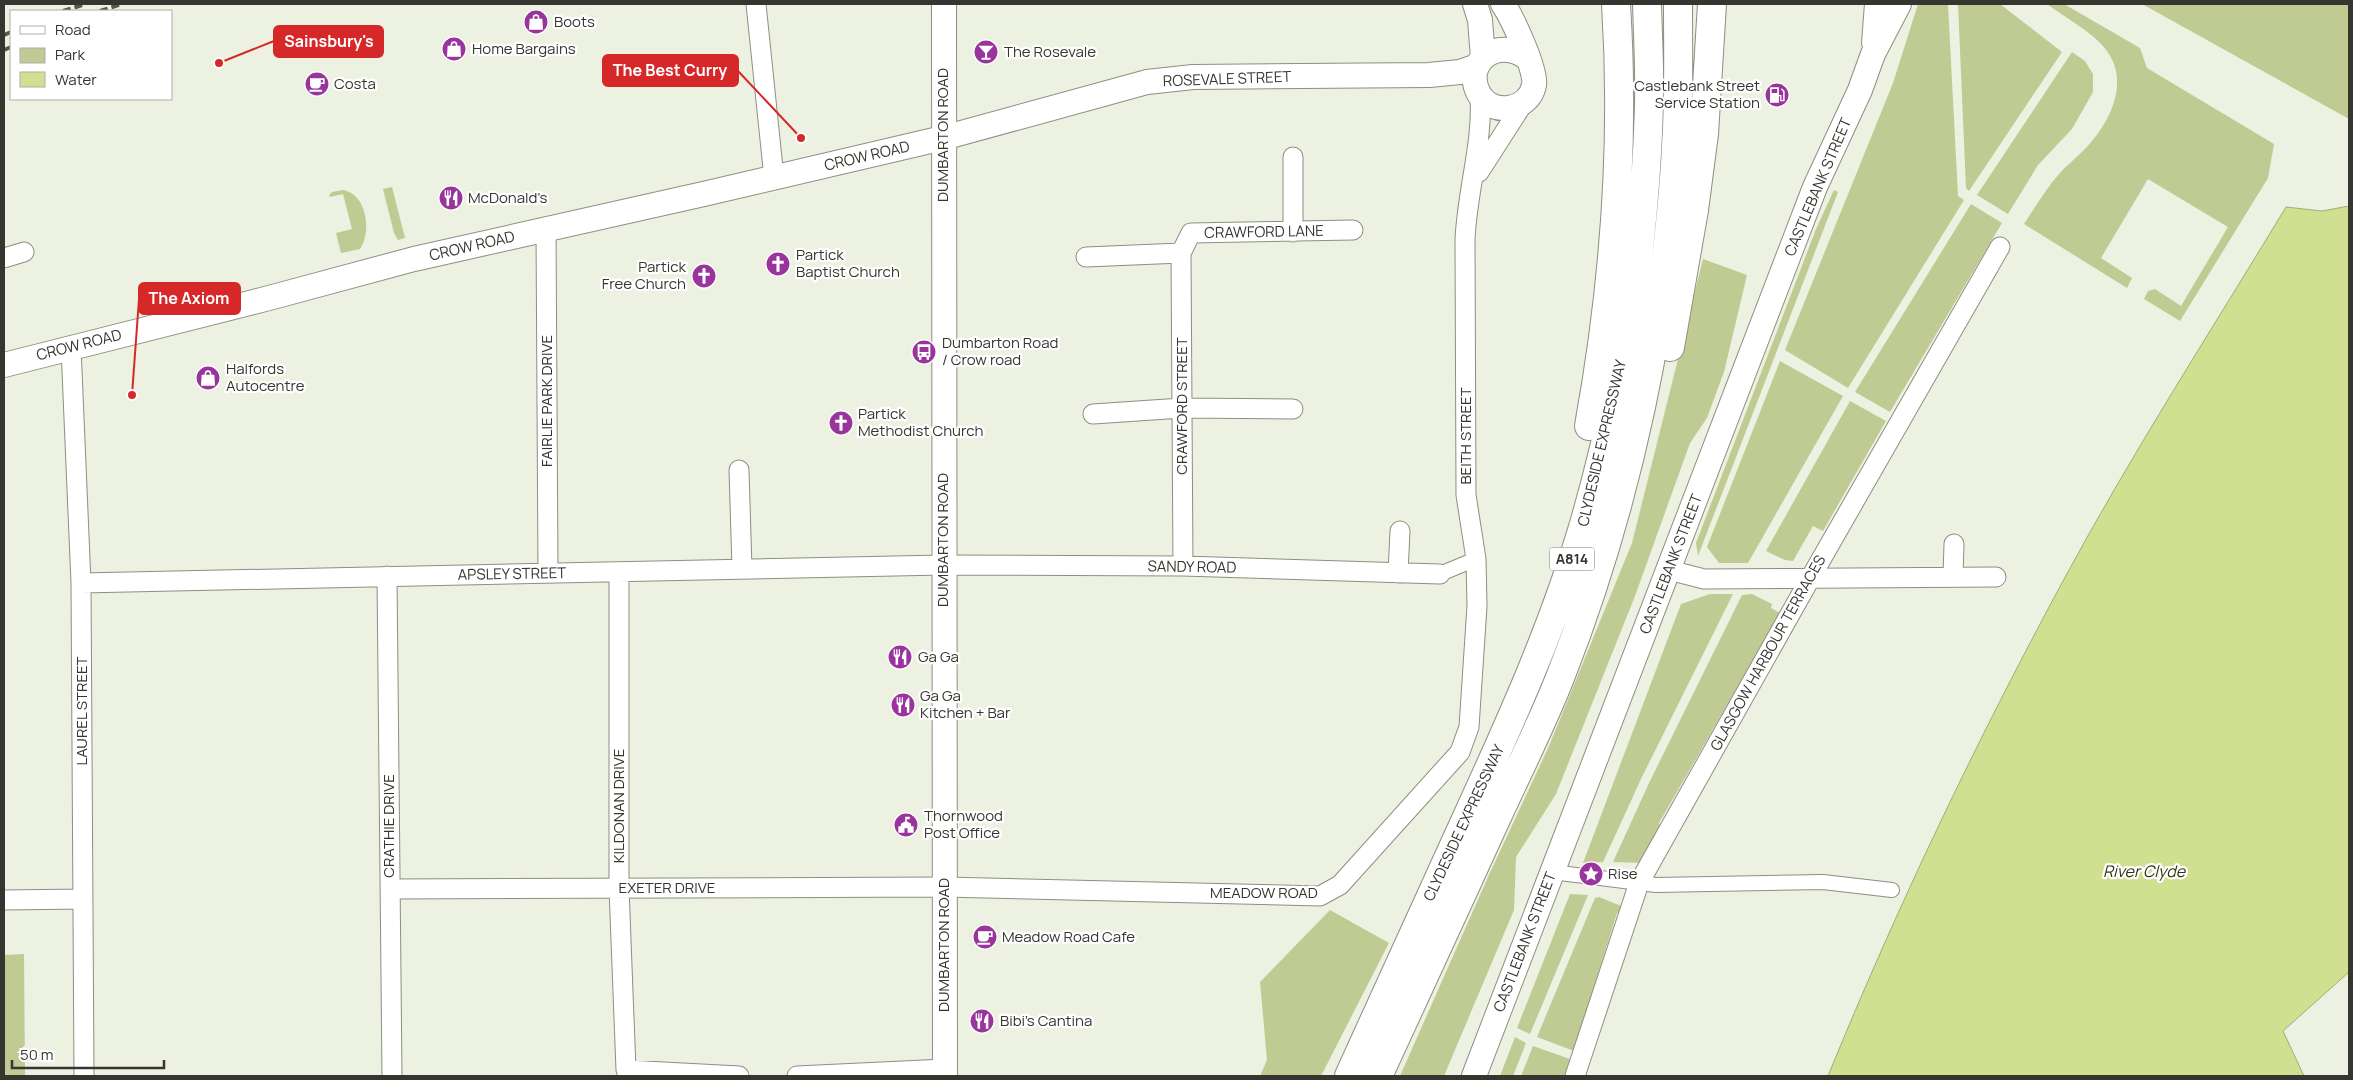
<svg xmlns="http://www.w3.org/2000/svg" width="2353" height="1080" viewBox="0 0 2353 1080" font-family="Manrope,sans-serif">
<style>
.green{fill:#c0ca93}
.water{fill:#d1df91;stroke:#a2ac74}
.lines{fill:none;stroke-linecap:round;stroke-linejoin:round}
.pedestrian-casing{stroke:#8c8f81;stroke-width:16}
.minor-casing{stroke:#8c8f81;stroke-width:21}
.tertiary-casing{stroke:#8c8f81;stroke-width:26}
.primary-casing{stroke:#8c8f81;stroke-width:30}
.pedestrian{stroke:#fff;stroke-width:14}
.minor{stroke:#fff;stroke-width:19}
.tertiary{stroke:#fff;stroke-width:24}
.primary{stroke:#fff;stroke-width:28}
.rail{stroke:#56574f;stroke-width:4;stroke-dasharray:8 4;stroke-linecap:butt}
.labels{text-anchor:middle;stroke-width:4.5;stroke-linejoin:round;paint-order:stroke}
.shield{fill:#fff;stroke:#72726e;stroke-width:1}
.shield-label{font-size:14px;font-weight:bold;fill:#353630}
.poi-label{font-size:15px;fill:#353630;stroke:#fff;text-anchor:start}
.street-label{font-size:15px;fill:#353630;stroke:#fff}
.water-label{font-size:16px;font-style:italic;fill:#2f3413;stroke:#fff}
.leader{fill:none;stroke:#d62828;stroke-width:2}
.callout-dot{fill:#d62828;stroke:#fff;stroke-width:2}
.callout{fill:#d62828;stroke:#d62828;stroke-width:2}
.callout-label{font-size:16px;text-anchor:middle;font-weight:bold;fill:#fff}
</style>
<rect width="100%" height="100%" fill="#edf1e1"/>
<path class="green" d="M1918 4H1948L1958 196 1964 200 1848 388 1785 350 1893 83Z
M1958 4H2000L2062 52 1969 191 1966 188Z
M2047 4H2064L2140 48 2147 68 2274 144 2268 178 2180 321 2144 299 2148 291 2155 289 2181 306 2228 227 2148 179 2101 258 2132 278 2127 288 2024 224C2035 207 2046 189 2059 174 2067 165 2076 158 2084 150 2111 122 2133 78 2102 45 2090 31 2063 16 2047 4Z
M2142 4H2349V119Z
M2072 52 2085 61 2093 74V92L2072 129 2038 165 2008 214 1977 195Z
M392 187 405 238 398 240 394 233 383 189Z
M343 190C367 194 372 232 360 249L341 253 336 233 352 229 343 194 330 197 329 195 332 192Z
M1834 190 1838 192 1698 556 1696 543 1816 229Z
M1971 204 2002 223 1890 412 1855 392Z
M1703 259 1747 275 1724 372 1707 418 1690 443 1635 596 1556 794 1516 857 1514 910 1444 1076H1400L1488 877 1549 746 1632 543Z
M1780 361 1843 396 1748 563H1719L1707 547Z
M1850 401 1886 421 1823 531 1813 526 1793 561 1785 560 1766 551Z
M1710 594H1733L1641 779 1603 862 1583 863 1681 604Z
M1752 594 1772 604 1771 608 1780 613 1659 823 1661 831 1643 863 1613 862 1649 783 1742 595Z
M1570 894 1588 895 1530 1034 1517 1028Z
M1599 897 1626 908 1617 913 1574 1051 1537 1037 1595 898Z
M1330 910 1389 943 1321 1076H1260L1267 1060 1260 982Z
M24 954 25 1076H4V955Z
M1515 1037 1526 1043 1513 1076H1500Z
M1533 1046 1570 1059 1565 1076H1521Z"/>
<path class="water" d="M2349 206V972L2283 1031 2304 1076H1828C1897 907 1976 742 2063 581 2132 453 2211 331 2286 207L2322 211Z"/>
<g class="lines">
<defs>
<path id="pedestrian" d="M1440 574 1476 559
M1552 872 1656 885 1823 882 1892 890"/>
<path id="minor" d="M756 4 774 178
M1479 172 1524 102
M546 229 548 573
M1293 232V157
M1086 257 1181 253
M4 258 24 252
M71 347 81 583 84 1076
M1093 414 1182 408 1293 409
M739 470 742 569
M1183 566 1181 253 1191 233 1353 230
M1669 570 1704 579 1996 577
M619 572V888L626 1070 739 1076
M1398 573 1400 531
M387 576 392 1076
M1953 577 1954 544
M81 583 943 565 1183 566 1440 574
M390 889 944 887 1320 896 1340 885 1460 752 1469 727 1477 606 1476 559 1466 495 1465 240C1467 190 1483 145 1480 96
M4 900 83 899
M797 1076 945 1069
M1575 1076 1639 883 1811 577 2000 247"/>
<path id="tertiary" d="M944 4 945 1076
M1475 4 1480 20 1483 58
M1503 4C1512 17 1537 71 1534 85 1529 111 1492 117 1479 94 1462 62 1498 36 1527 58
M1874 43 1877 4
M4 365 269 298 414 259 708 193 943 138 1147 82 1193 77 1429 75 1460 72 1477 66
M1474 1076 1815 187 1860 90 1873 54 1899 4"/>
<path id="primary" d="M1670 347 1694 210 1704 134 1712 4
M1589 426C1614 288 1625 144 1616 4
M1349 1076C1388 990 1427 905 1466 819 1510 723 1554 626 1584 524 1623 389 1645 247 1649 106 1650 72 1648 38 1647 4
M1378 1076C1417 991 1457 905 1496 819 1518 771 1542 724 1561 675 1628 504 1669 312 1677 128 1679 87 1678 45 1678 4"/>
</defs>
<use href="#pedestrian" class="pedestrian-casing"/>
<use href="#minor" class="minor-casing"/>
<use href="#tertiary" class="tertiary-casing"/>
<use href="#primary" class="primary-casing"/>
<use href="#pedestrian" class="pedestrian"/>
<use href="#minor" class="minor"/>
<use href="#tertiary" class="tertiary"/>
<use href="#primary" class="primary"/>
<path class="rail" d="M63 11 86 4
M100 11 122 4
M4 35 11 32
M4 50 11 47"/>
</g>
<defs>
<symbol id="shop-disc" viewBox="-11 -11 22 22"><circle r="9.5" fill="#98349b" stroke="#fff"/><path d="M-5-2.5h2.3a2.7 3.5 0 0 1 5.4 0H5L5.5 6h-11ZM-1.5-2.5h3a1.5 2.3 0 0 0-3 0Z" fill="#fff"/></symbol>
<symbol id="bar-disc" viewBox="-11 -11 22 22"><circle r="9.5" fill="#98349b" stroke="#fff"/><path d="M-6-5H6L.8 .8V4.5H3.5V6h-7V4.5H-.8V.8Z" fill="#fff"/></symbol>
<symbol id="cafe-disc" viewBox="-11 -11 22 22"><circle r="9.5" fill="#98349b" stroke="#fff"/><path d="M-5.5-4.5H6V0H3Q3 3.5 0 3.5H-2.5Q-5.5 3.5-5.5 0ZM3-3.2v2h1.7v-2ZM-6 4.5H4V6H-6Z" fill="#fff"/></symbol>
<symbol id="fuel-disc" viewBox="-11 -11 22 22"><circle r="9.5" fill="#98349b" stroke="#fff"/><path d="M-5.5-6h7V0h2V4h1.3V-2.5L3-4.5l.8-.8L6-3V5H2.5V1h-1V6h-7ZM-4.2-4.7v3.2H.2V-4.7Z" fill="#fff"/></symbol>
<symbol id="restaurant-disc" viewBox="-11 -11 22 22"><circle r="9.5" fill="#98349b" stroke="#fff"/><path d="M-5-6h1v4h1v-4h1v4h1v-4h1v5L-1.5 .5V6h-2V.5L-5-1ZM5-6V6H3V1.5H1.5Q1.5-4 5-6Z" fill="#fff"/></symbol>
<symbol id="church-disc" viewBox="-11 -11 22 22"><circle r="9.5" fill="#98349b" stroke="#fff"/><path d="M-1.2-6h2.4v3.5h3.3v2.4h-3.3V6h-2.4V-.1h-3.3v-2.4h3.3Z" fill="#fff"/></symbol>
<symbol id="bus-disc" viewBox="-11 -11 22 22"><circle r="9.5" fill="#98349b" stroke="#fff"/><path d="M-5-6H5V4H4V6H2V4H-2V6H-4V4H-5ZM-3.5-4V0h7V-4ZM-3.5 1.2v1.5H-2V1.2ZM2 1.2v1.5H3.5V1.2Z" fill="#fff"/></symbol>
<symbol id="civic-disc" viewBox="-11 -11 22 22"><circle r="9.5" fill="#98349b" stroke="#fff"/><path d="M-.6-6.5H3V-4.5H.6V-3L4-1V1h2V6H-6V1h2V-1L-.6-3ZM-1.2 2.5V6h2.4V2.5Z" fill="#fff"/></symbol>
<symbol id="sight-disc" viewBox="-11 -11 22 22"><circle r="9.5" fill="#98349b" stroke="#fff"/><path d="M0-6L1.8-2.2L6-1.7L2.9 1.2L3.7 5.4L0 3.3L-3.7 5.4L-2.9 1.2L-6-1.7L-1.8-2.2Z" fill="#fff"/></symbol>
</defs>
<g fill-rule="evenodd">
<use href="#shop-disc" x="522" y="8" width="28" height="28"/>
<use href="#shop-disc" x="440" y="35" width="28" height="28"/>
<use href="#bar-disc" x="972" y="38" width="28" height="28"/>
<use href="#cafe-disc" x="303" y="70" width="28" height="28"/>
<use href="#fuel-disc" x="1763" y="81" width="28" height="28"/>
<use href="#restaurant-disc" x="437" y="184" width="28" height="28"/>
<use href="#church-disc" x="764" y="250" width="28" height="28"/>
<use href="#church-disc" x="690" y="262" width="28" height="28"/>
<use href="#bus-disc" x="910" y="338" width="28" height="28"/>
<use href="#shop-disc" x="194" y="364" width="28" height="28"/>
<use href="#church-disc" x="827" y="409" width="28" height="28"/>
<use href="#restaurant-disc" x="886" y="643" width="28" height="28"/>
<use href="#restaurant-disc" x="889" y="691" width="28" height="28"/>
<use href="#civic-disc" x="892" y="811" width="28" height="28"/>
<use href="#sight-disc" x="1577" y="860" width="28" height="28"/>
<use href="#cafe-disc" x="971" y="923" width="28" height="28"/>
<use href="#restaurant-disc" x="968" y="1007" width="28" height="28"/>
</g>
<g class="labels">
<rect class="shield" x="1549.5" y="547.5" width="45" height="23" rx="4"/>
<g class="shield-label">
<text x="1572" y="564">A814</text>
</g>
<g class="poi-label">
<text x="554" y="27">Boots</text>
<text x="472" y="54">Home Bargains</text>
<text x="1004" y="57">The Rosevale</text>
<text x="334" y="89">Costa</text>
<text x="1760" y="91" text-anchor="end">Castlebank Street<tspan x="1760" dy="17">Service Station</tspan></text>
<text x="468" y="203">McDonald's</text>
<text x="796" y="260">Partick<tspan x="796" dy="17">Baptist Church</tspan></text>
<text x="686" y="272" text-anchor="end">Partick<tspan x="686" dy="17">Free Church</tspan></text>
<text x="942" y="348">Dumbarton Road<tspan x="942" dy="17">/ Crow road</tspan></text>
<text x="226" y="374">Halfords<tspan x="226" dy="17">Autocentre</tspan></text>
<text x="858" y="419">Partick<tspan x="858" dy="17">Methodist Church</tspan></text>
<text x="918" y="662">Ga Ga</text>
<text x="920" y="701">Ga Ga<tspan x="920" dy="17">Kitchen + Bar</tspan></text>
<text x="924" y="821">Thornwood<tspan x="924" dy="17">Post Office</tspan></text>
<text x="1608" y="879">Rise</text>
<text x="1002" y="942">Meadow Road Cafe</text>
<text x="1000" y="1026">Bibi's Cantina</text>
</g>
<g class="street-label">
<text transform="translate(1227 79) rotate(-2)" y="5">ROSEVALE STREET</text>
<text transform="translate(943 135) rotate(-90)" y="5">DUMBARTON ROAD</text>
<text transform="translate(867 156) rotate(-13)" y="5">CROW ROAD</text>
<text transform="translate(1818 187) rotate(-67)" y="5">CASTLEBANK STREET</text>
<text transform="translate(1264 232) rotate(-1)" y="5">CRAWFORD LANE</text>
<text transform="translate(472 246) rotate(-13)" y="5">CROW ROAD</text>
<text transform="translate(79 345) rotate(-14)" y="5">CROW ROAD</text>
<text transform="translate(547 401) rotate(-90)" y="5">FAIRLIE PARK DRIVE</text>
<text transform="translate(1182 406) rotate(-90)" y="5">CRAWFORD STREET</text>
<text transform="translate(1466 436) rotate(-90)" y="5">BEITH STREET</text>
<text transform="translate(1602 443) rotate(-77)" y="5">CLYDESIDE EXPRESSWAY</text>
<text transform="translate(943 540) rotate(-90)" y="5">DUMBARTON ROAD</text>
<text transform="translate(1671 564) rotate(-69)" y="5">CASTLEBANK STREET</text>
<text transform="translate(1192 567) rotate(1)" y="5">SANDY ROAD</text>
<text transform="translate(512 574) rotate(-1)" y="5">APSLEY STREET</text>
<text transform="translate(1768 653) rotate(-61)" y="5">GLASGOW HARBOUR TERRACES</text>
<text transform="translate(82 711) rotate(-90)" y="5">LAUREL STREET</text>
<text transform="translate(619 806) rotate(-90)" y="5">KILDONAN DRIVE</text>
<text transform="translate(1464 823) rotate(-65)" y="5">CLYDESIDE EXPRESSWAY</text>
<text transform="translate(389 826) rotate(-90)" y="5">CRATHIE DRIVE</text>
<text x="667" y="893">EXETER DRIVE</text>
<text x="1264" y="898">MEADOW ROAD</text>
<text transform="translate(1525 942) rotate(-69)" y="5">CASTLEBANK STREET</text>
<text transform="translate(944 945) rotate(-90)" y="5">DUMBARTON ROAD</text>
</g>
<g class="water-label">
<text x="2144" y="877">River Clyde</text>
</g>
</g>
<path class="leader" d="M219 63L274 41M801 138L738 71M132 395L139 299"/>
<g class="callout-dot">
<circle cx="219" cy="63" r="5"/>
<circle cx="801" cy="138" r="5"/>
<circle cx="132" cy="395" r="5"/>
</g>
<g class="callout">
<rect x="274" y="26" width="109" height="31" rx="5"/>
<rect x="603" y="55" width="135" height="31" rx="5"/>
<rect x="139" y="283" width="101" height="31" rx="5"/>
</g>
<g class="callout-label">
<text x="329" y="47">Sainsbury's</text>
<text x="670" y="76">The Best Curry</text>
<text x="189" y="304">The Axiom</text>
</g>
<rect width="2353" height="1080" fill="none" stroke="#353630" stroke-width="10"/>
<rect x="10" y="10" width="162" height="90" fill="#ffffff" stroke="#aeafac"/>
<rect x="20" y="26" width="25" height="8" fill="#ffffff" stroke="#aeafac"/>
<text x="55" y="35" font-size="15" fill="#353630">Road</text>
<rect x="20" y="48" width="25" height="15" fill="#c0ca93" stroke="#aeafac"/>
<text x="55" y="60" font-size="15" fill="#353630">Park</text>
<rect x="20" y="72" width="25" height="15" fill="#d1df91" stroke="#aeafac"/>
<text x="55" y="85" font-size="15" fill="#353630">Water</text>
<path d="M12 1060v8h152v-8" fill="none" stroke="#353630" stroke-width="2.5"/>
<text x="20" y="1060" font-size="15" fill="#353630" stroke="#ffffff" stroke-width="4" paint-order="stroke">50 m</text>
</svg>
